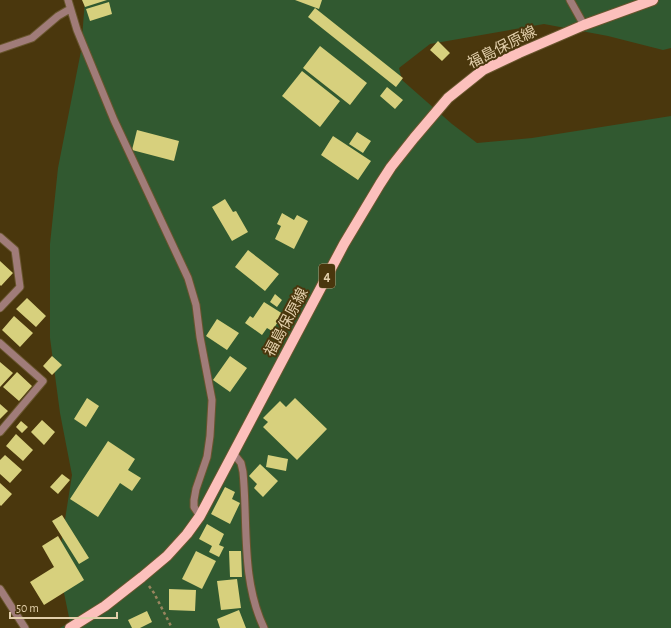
<svg xmlns="http://www.w3.org/2000/svg" width="671" height="628" viewBox="0 0 671 628" font-family="'Alegreya Sans','Noto Sans JP',sans-serif">
<style>
.green{fill:#315930}
.building{fill:#d7d07d}
.lines{fill:none;stroke-linecap:round;stroke-linejoin:round}
.minor-casing{stroke:#68552d;stroke-width:9}
.major-casing{stroke:#68552d;stroke-width:12}
.path{stroke:#98855e;stroke-width:2.5;stroke-dasharray:3 3;stroke-linecap:butt}
.minor{stroke:#a07c79;stroke-width:7}
.major{stroke:#fcc0bc;stroke-width:10}
.labels{text-anchor:middle;stroke-width:4;stroke-linejoin:round;paint-order:stroke}
.shield{fill:#4a370d;stroke:#b4a17c;stroke-width:1}
.shield-label{font-size:14px;font-weight:bold;fill:#e2cfab}
.street-label{font-size:15px;fill:#e2cfab;stroke:#4a370d}
</style>
<rect width="100%" height="100%" fill="#4a370d"/>
<path class="green" d="M85 0H671V48L663 50 608 36 544 24 430 44 399 68 402 80 452 124 477 143 532 138 671 116V628H60L70 622 58 564 72 475 60 413 50 338V244L58 168 81 51Z"/>
<path class="building" d="M82 0H107L85 7Z
M295 0H322L319 9Z
M109 2 112 14 90 21 86 9Z
M315 8 403 78 396 87 308 17Z
M438 41 450 53 442 61 430 50Z
M320 46 367 83 350 105 303 68Z
M302 71 340 101 320 127 282 96Z
M387 87 403 100 395 109 380 96Z
M137 130 179 141 174 161 132 150Z
M357 132 371 141 363 153 349 144Z
M333 136 371 161 358 180 321 155Z
M225 199 233 212 236 211 248 232 232 241 212 207Z
M282 213 294 220 297 215 308 221 294 249 275 239 281 226 277 224Z
M248 250 279 274 265 291 235 267Z
M0 261 13 273 1 286 0 285Z
M275 294 282 300 277 307 270 302Z
M27 298 46 316 36 327 16 309Z
M264 302 283 314 272 331 267 328 262 335 245 323 250 316 253 318Z
M14 316 33 333 20 347 2 330Z
M217 319 239 333 227 350 206 336Z
M52 356 62 365 52 375 43 366Z
M230 356 247 368 230 392 213 380Z
M0 362 13 373 0 387Z
M17 372 32 386 19 401 3 387Z
M87 398 99 406 86 427 74 419Z
M295 398 327 429 297 460 263 427 268 422 263 418 280 401 286 407Z
M0 404 8 411 0 419Z
M42 420 55 432 44 445 31 432Z
M21 421 28 427 22 433 16 427Z
M16 434 33 450 23 461 6 446Z
M108 441 135 459 128 470 141 478 132 491 120 483 98 517 70 499Z
M5 455 22 470 10 483 0 474V460Z
M268 455 288 459 286 471 266 467Z
M260 464 278 481 263 497 254 488 257 484 249 476Z
M62 474 70 480 58 494 50 487Z
M0 483 12 494 1 506 0 505Z
M225 487 235 492 232 499 240 503 230 524 211 514Z
M62 515 89 558 79 564 52 521Z
M207 524 224 534 219 545 224 547 219 557 209 552 212 546 199 539Z
M58 536 84 580 44 605 30 582 54 567 42 546Z
M196 551 216 561 202 589 182 579Z
M229 551H241L242 577H230Z
M237 579 241 608 221 610 217 581Z
M169 589 196 590 195 611 169 610Z
M239 610 246 628H220L217 619Z
M147 611 152 622 140 628H132L128 620Z"/>
<g class="lines">
<defs>
<path id="minor" d="M68 0 77 30 114 120 188 278 196 305 200 337 212 400 210 436 207 457 196 489 194 500V507L200 516
M570 0 584 25
M0 49 32 38 58 16 70 9
M0 237 15 250 20 287 0 308
M0 343 43 381 0 432
M233 453 241 463 243 472C248 524 241 580 264 628
M0 589 25 628"/>
<path id="major" d="M70 628 105 606 142 577 167 556 187 534 200 516 344 244 380 184 391 167 414 138 448 98 483 70 519 53 584 25 653 0"/>
</defs>
<use href="#minor" class="minor-casing"/>
<use href="#major" class="major-casing"/>
<path class="path" d="M149 586 154 593 172 628"/>
<use href="#minor" class="minor"/>
<use href="#major" class="major"/>
</g>
<g class="labels">
<rect class="shield" x="319" y="264" width="16" height="24" rx="3"/>
<g class="shield-label">
<text x="327" y="281">4</text>
</g>
<g class="street-label">
<text transform="translate(502 47) rotate(-27)" y="5">福島保原線</text>
<text transform="translate(286 322) rotate(-62)" y="5">福島保原線</text>
</g>
</g>
<path d="M10 612v6h107v-6" fill="none" stroke="#e2cfab" stroke-width="2"/>
<text x="16" y="612" font-size="12" fill="#e2cfab" stroke="#4a370d" stroke-width="3" paint-order="stroke">50 m</text>
</svg>
